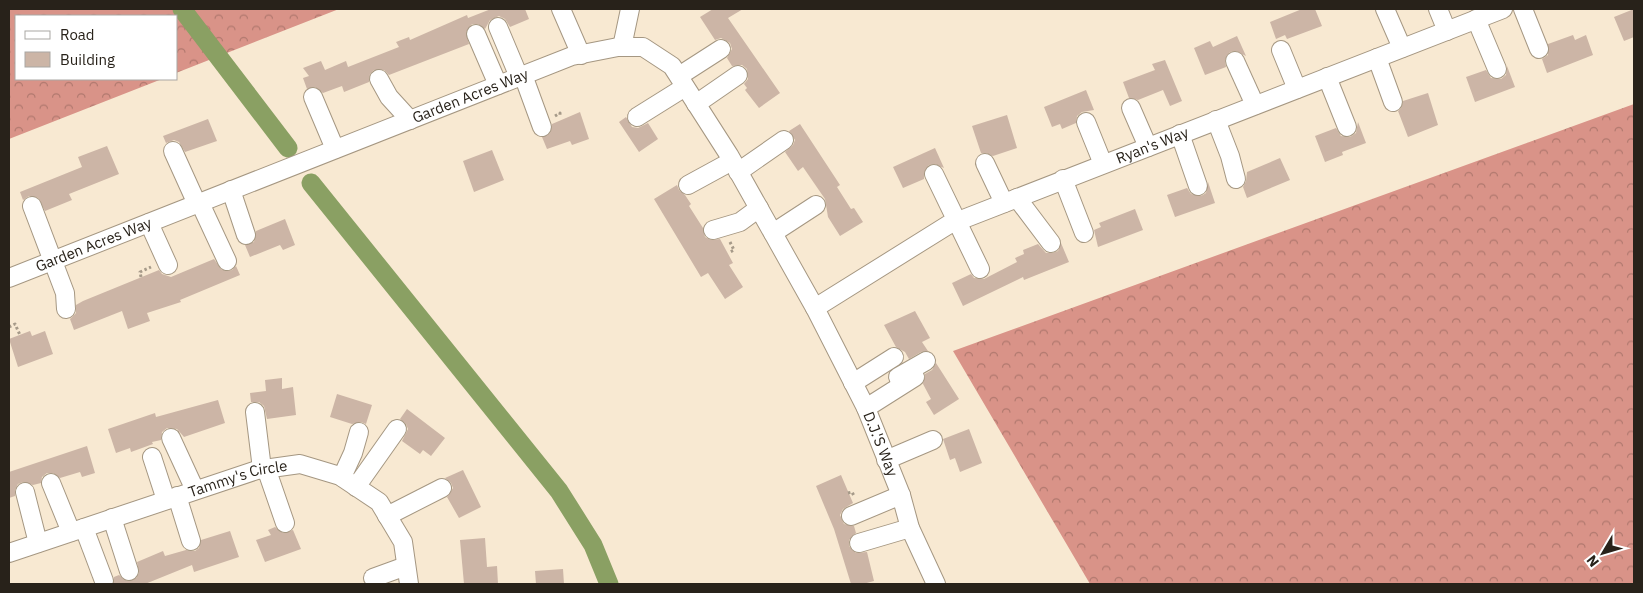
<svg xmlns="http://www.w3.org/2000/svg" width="1643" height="593" viewBox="0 0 1643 593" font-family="'IBM Plex Sans',sans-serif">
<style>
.forest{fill:url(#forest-crowns)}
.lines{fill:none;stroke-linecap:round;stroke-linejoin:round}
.canal{stroke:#8aa063;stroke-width:19}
.building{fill:#ccb5a6}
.minor-casing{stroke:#a59782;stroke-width:20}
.path{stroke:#a69a89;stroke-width:3;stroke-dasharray:2.5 2.5;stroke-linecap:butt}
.minor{stroke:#fff;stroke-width:18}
.labels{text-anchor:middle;stroke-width:5;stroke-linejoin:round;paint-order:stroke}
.street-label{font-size:15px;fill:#28221a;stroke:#fff}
</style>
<defs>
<pattern id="forest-crowns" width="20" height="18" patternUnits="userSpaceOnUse" patternTransform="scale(1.25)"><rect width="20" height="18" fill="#d99388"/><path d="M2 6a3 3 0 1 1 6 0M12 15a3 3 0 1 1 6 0" fill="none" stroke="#b0786e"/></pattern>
</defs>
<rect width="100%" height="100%" fill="#f8e9d2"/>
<path class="forest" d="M9 9H339L176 73V16H16V79H162L9 139Z
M1634 104V584H1090L953 351Z"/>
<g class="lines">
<path class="canal" d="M182 9 288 148
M311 183 559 491 593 545 609 584"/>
</g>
<path class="building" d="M491 9H525L529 19 510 27 505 19 499 16 490 20 485 29 478 24H472L466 32 469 44 389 75 384 70H374L370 74 369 82 344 92 342 86 323 93 315 87 307 89 303 78 309 76 303 68 321 61 325 70 346 61 348 67 399 47 396 42 409 37 410 40 467 15 468 18Z
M713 9H743L728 18 780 93 759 108 745 90 747 88 744 84 748 79 747 69 742 65 732 66 727 58 732 49 730 43 721 38 715 40 700 17Z
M1302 9H1315L1322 26 1287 39 1285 35 1276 39 1270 22Z
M1634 9V37L1624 41 1614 17Z
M1573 35 1575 40 1586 35 1593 55 1547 73 1542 59 1548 55V44Z
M1237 36 1246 56 1236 51 1230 52 1225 60 1226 67 1205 75 1194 48 1210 41 1213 47Z
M1165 60 1182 101 1170 106 1163 90 1138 100 1129 98 1123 82 1155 70 1152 64Z
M1507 66 1515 87 1475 102 1466 77 1486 70 1491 78 1501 79 1506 75Z
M1086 90 1094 110 1082 112 1077 116 1076 123 1062 129 1060 124 1052 127 1044 107Z
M1428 93 1438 125 1408 137 1398 111 1401 108 1403 101Z
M580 112 589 139 572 145 570 141 547 149 542 137 550 133 552 124Z
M1007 115 1017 148 993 156 986 153H981L972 126Z
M626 117 632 127 638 128 648 123 658 139 639 152 619 122Z
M208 119 217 141 185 152 179 142 174 140 166 143 163 136Z
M1358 122 1366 143 1342 152 1343 155 1325 162 1315 136 1336 128 1341 136 1350 137 1356 133Z
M800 124 840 185 837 187 851 209 854 208 863 222 840 236 828 217 825 199 803 167 798 171 785 152 793 145 795 140 789 131Z
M107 146 119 174 69 194 72 200 45 211 38 198 29 196 23 200 20 192 82 167 78 157Z
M935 148 944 168 935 164 929 165 924 173V179L903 188 893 167Z
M492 150 504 180 474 192 463 161Z
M1280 158 1290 180 1247 198 1243 187 1246 181 1247 172Z
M1208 182 1215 203 1175 217 1167 195 1187 188 1191 194 1201 196 1206 193Z
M677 185 679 190 685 195 691 204 689 206 703 228 705 237 711 240 720 239 733 263 729 265 743 287 725 299 708 273 701 277 654 199Z
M1135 209 1143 230 1098 247 1094 230 1101 227 1099 223Z
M285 219 295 245 283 250 280 245 250 257 245 245 254 242 256 231Z
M1061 243 1069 262 1024 280 1023 277 963 306 952 283 971 274 974 278 984 279 1017 262 1015 258 1024 254 1023 250 1038 244 1046 253H1053L1058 251Z
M214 259 221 269 226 271 232 270 236 266 240 275 180 300 181 302 147 313 150 321 128 329 122 311 74 330 70 319 76 313V305L83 301 159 270 162 274 171 277Z
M915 311 930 338 922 342 928 351 921 352 909 359 905 352 896 347 884 325Z
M30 331 32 336 45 331 53 354 18 367 9 339Z
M936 363 959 399 934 415 926 402 931 399 923 384 925 374 932 370Z
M282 378V389L293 387 296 415 267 419 264 406 259 402H251L250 393 266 391 265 380Z
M337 394 372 405 366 424 361 422 352 424 330 417Z
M218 400 225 423 184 437 177 429 167 428 162 432 161 440 152 442 153 444 131 452 130 448 116 453 108 429 155 413 156 417Z
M407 409 445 438 431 456 423 450 420 454 402 441 408 429 406 424 400 419Z
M969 429 982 463 960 472 955 458 950 460 943 439Z
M87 446 95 473 82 477 80 472 60 478 53 473H47L42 477 41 483 33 485 23 482 18 484 15 490V496L9 498V472Z
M463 470 481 507 459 518 447 497 453 488 451 483 445 478Z
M841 475 853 503 843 509 840 515 844 524 854 526 856 533 849 540V546L856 553 867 552 874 581 863 584H851L834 529 816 486Z
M275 527 283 533 293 530 301 549 265 562 256 540 271 535 268 530Z
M230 531 239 557 194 572 192 565 145 584H114V577L119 575 127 581 136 578 139 573 137 562 163 551 165 556 186 550 195 551 199 548 201 540Z
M485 538 487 567 497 566 498 584H464L460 540Z
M563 569 564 584H536L535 571Z"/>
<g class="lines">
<defs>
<g id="minor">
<path d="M561 9 581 55"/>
<path d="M1385 9 1402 48"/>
<path d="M1438 9 1447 31"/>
<path d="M1523 9 1539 49"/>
<path d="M1476 19 1497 69"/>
<path d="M498 27 519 77"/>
<path d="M476 34 498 85"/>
<path d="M622 47 630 9"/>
<path d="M1281 50 1297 89"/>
<path d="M1377 58 1393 102"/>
<path d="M1235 61 1255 105"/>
<path d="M523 75 542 127"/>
<path d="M679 76 721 49"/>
<path d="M1327 77 1347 127"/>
<path d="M379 79 389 97 410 120"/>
<path d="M313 97 335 149"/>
<path d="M696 104 738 75"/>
<path d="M1131 108 1148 147"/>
<path d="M637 117 685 87"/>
<path d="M1216 120 1230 156 1236 179"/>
<path d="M1086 122 1103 164"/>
<path d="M1180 134 1198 186"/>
<path d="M173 151 197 204"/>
<path d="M985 163 1004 203"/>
<path d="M738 172 784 140"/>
<path d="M934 174 980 269"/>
<path d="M1063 179 1084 233"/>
<path d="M688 185 732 161"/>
<path d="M231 190 246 235"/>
<path d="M1017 198 1051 243"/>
<path d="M200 203 227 261"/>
<path d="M32 206 65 293 66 309"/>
<path d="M149 223 168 265"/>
<path d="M713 230 740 222 759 208"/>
<path d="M773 233 816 205"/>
<path id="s1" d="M9 278 572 56 618 47H643L672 66 729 155 815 308 866 408 901 495 910 528 936 584"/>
<path id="s2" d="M815 308 948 225 1503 9"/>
<path d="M898 377 926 361"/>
<path d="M853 383 894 357"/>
<path d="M866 408 915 377"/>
<path d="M255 412 262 469"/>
<path d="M171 438 195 490"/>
<path d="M152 457 166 500"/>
<path d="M886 460 933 440"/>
<path d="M266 468 285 523"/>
<path d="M342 477 353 453 359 432"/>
<path d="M51 483 71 532"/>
<path d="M356 487 397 429"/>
<path d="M25 492 38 543"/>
<path d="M177 496 191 541"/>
<path d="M387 516 442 488"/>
<path d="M851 516 901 495"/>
<path d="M112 518 129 571"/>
<path d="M84 528 104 581"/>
<path d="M859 543 910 528"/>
<path id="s3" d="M9 553 257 470 300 464 340 476 379 502 403 542 409 584"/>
<path d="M373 578 406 566"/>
</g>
</defs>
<use href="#minor" class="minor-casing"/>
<path class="path" d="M555 116 560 113V117
M730 242 734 250 730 252
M141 277 140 272 151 267
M9 327 15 324 20 335
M848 493 852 492 854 496"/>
<use href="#minor" class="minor"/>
</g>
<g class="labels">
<g class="street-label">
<text dy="5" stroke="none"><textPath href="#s1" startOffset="496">Garden Acres Way</textPath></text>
<text dy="5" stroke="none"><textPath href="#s2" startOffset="376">Ryan's Way</textPath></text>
<text dy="5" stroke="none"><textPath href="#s1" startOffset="91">Garden Acres Way</textPath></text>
<text dy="5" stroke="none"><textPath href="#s1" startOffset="1144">D.J.'S Way</textPath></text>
<text dy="5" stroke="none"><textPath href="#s3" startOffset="241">Tammy's Circle</textPath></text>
</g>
</g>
<rect width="1643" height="593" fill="none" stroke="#28221a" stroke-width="20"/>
<rect x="15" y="15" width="162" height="65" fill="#ffffff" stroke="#a9a7a3"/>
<rect x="25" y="31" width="25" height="8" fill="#ffffff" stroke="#a9a7a3"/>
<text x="60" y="40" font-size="15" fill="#28221a">Road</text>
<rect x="25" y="52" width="25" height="15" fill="#ccb5a6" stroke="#a9a7a3"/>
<text x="60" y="65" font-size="15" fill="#28221a">Building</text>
<g transform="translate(1603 553) rotate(232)" stroke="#ffffff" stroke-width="4" paint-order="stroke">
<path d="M0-4L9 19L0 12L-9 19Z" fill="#28221a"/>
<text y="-8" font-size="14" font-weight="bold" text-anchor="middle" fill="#28221a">N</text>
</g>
</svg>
